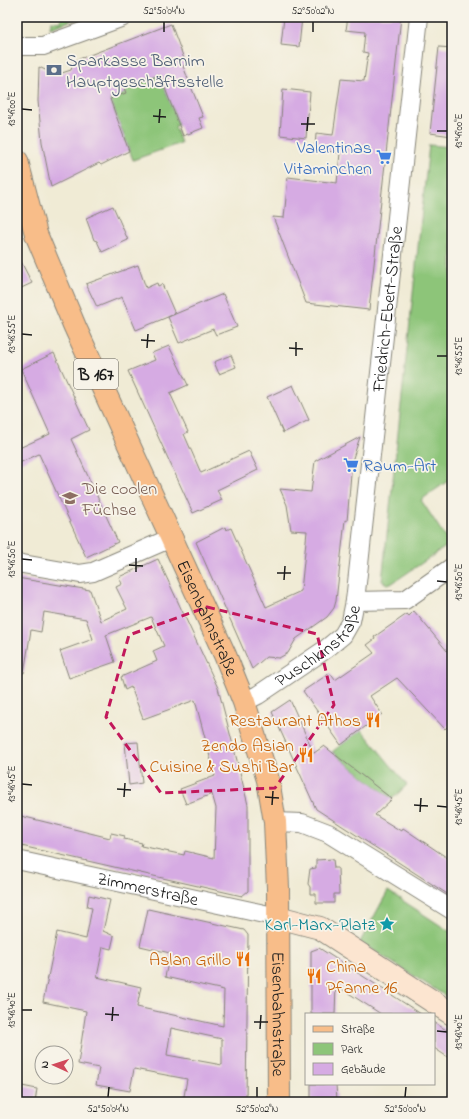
<svg xmlns="http://www.w3.org/2000/svg" width="469" height="1119" viewBox="0 0 469 1119" font-family="'Indie Flower',sans-serif">
<style>
.green{fill:#8dc579;stroke:#54704a}
.building{fill:#d6abe3;fill-rule:evenodd}
.lines{fill:none;stroke-linecap:round;stroke-linejoin:round}
.minor-casing{stroke:#868478;stroke-width:20}
.secondary-casing{stroke:#868478;stroke-width:24}
.primary-casing{stroke:#868478;stroke-width:24}
.minor{stroke:#fff;stroke-width:18}
.secondary{stroke:#fce5d0;stroke-width:22}
.primary{stroke:#f8bd89;stroke-width:22}
.marked{fill:none;stroke:#c2185b;stroke-width:3;stroke-dasharray:8 5;stroke-linejoin:round}
.ticks{fill:none;stroke:#1c1c1c;stroke-width:1.5}
.labels{text-anchor:middle;stroke-width:3.5;stroke-linejoin:round;paint-order:stroke}
.shield{fill:#f7f3e8;stroke:#5e5c59;stroke-width:1}
.shield-label{font-size:17px;font-weight:bold;fill:#1c1c1c}
.service-label{font-size:18px;fill:#4e5e75;stroke:#f7f3e8;text-anchor:start}
.shop-label{font-size:18px;fill:#366cbe;stroke:#f7f3e8;text-anchor:end}
.street-label{font-size:18px;fill:#1c1c1c;stroke:#f7f3e8}
.education-label{font-size:18px;fill:#785e54;stroke:#f7f3e8;text-anchor:start}
.food-label{font-size:18px;fill:#c56008;stroke:#f7f3e8;text-anchor:end}
.culture-label{font-size:18px;fill:#0d838f;stroke:#f7f3e8;text-anchor:end}
.neatline{fill:none;stroke:#1c1c1c;stroke-width:1.5}
.ticks-label{font-size:10px;text-anchor:middle;fill:#1c1c1c}
</style>
<rect width="100%" height="100%" fill="#f7f3e8"/>
<filter id="ink" filterUnits="userSpaceOnUse"><feTurbulence type="fractalNoise" baseFrequency=".025" numOctaves="2"/><feDisplacementMap in="SourceGraphic" scale="8" xChannelSelector="R" yChannelSelector="G"/><feConvolveMatrix kernelMatrix="1 2 1 2 8 2 1 2 1" color-interpolation-filters="sRGB"/></filter>
<filter id="wash" filterUnits="userSpaceOnUse"><feTurbulence type="fractalNoise" baseFrequency=".012" numOctaves="4" result="noise"/><feDisplacementMap in="SourceGraphic" scale="16" xChannelSelector="R" yChannelSelector="G"/><feGaussianBlur stdDeviation="0.9" result="paint"/><feColorMatrix in="noise" values="0 0 0 0 0 0 0 0 0 0 0 0 0 0 0 0 0 1.4 0 .05"/><feComposite in="paint" operator="in"/></filter>
<g filter="url(#wash)">
<rect width="100%" height="100%" fill="#f0ebd5"/>
<path class="green" d="M61 17H81L50 28 51 21 61 22Z
M160 75 179 125 175 126 181 143 133 160 110 99 126 93 124 88Z
M429 145 452 147V478L421 500 450 544 391 584H387L382 581Z
M361 729 407 785 392 799 332 752Z
M388 891 452 933V1000L360 942Z"/>
<g id="blocks">
<path class="building" d="M284 17H302L299 47 281 45Z
M348 17H401L369 310 306 303 273 217 284 218 288 177 337 183 340 153 315 149 316 133 333 135 341 79 364 81 368 53 363 52 365 32 346 30Z
M171 24 186 64 183 66 203 117 199 118 203 128 183 136 160 75 124 88 126 93 110 99 129 151 101 165 99 163 51 187 42 142 38 101 39 67 56 75 71 70 74 61Z
M439 47 452 48V136L430 133Z
M283 89 310 92 306 138 280 135Z
M113 206 128 240 102 252 97 241 94 240 86 218Z
M17 254 32 283 17 290Z
M138 265 146 288 157 283 158 286 162 284 175 314 136 330 122 297 97 307 86 284Z
M223 294 237 327 216 335 213 329 179 343 168 317Z
M169 346 188 385 170 393 188 432 184 434 201 473 249 451 258 470 217 490 222 500 193 513 128 371 155 360 152 353Z
M54 353 89 430 71 439 118 542 86 557 39 454 17 464V449L50 434 21 369Z
M231 355 236 367 219 374 214 362Z
M293 385 309 420 283 433 267 397Z
M360 437 352 461 348 510 347 521 345 520 336 601 334 608 327 617 296 639 288 653 279 658 266 657 252 669 196 542 225 527 226 530 231 528 266 607 301 591 307 531 291 530 287 505 280 489 311 492 315 461Z
M158 559 218 688 239 768 248 805V891L242 896 17 845V815L110 838 111 833 125 836 124 839 142 843 141 846 184 855 185 851 214 858 216 808 212 794 186 804 180 789 215 776 195 700 143 719 131 687 125 690 121 677 157 661 153 651 164 646 151 617 106 635 115 662 69 678 60 651 93 639 86 619 44 612 41 632 31 630 24 673 17 672V578L90 590 101 621 127 609 116 587 122 584 119 577Z
M414 611 452 657V722L445 729 397 678 370 696 382 714 341 745 303 691 330 673 335 680 374 653 367 645 375 639 374 637 407 614 409 616Z
M290 700 314 753 324 746 392 799 375 815 401 831 403 828 452 861V897L316 809 272 712Z
M138 742 142 783 129 785 125 743Z
M333 859 334 868H338L339 894H334V903H316V894H310V887L308 884 310 869 316 868V860Z
M89 895 110 900 103 931 114 936 111 949 103 947 97 977 141 987 137 1007 223 1026 224 990 165 977 170 953 140 946 148 909 244 930 248 935 246 1102H183L187 1079 134 1069 130 1091 96 1085 99 1068 78 1064 86 1011 43 1002 57 932 86 939 92 908 87 907ZM171 1028 222 1039V1065L167 1055Z
M319 948 372 982 421 1014H381L336 985 335 1014H311V951Z
M434 1022 452 1034V1060L434 1048Z
M311 1084H336L337 1102H311Z
M17 1085 37 1089 35 1102H17Z"/>
</g>
</g>
<g filter="url(#ink)">
<use href="#blocks" fill-opacity="0" stroke="#868478" stroke-width="1"/>
<g class="lines">
<defs>
<g id="minor">
<path d="M17 46H43L123 17"/>
<path d="M17 563 80 574 93 572 171 538"/>
<path d="M355 601 405 600 452 567"/>
<path id="s1" d="M244 702 258 695 326 649 343 635 351 621 355 601 419 17"/>
<path d="M275 822 302 823 328 833 452 910"/>
<path id="s2" d="M17 860 278 917"/>
</g>
<path id="secondary" d="M278 917 320 928 452 1014"/>
<g id="primary">
<path id="s3" d="M17 161 36 234 75 327 225 655 244 702 268 780 275 822 278 888 279 1102"/>
</g>
</defs>
<use href="#minor" class="minor-casing"/>
<use href="#secondary" class="secondary-casing"/>
<use href="#primary" class="primary-casing"/>
<use href="#minor" class="minor"/>
<use href="#secondary" class="secondary"/>
<use href="#primary" class="primary"/>
</g>
</g>
<path class="marked" d="M207 607 317 634 334 705 275 788 161 793 106 717 129 635Z"/>
<path class="ticks" d="M164 32V22M313 32V22M22 109 32 110M153 116 166 117M159 123 160 109M301 124H315M307 131 308 117M437 131H447M22 334 32 335M141 340 155 341M147 348 148 334M289 348 303 349M296 356V342M437 356H447M22 559 32 560M129 565 143 566M136 572V558M277 573H291M284 580 285 566M437 581 447 582M22 784 32 785M117 789 131 790M124 797 125 783M265 797 279 798M272 805 273 791M414 805 428 806M437 806 447 807M420 812 421 798M22 1010H32M105 1014 119 1015M112 1021 113 1007M254 1022H268M260 1029 261 1015M437 1031 447 1032M108 1097 109 1087M257 1097V1087M405 1097 406 1087"/>
<defs>
<symbol id="bank-bare" viewBox="-9 -9 18 18"><path d="M-6-4H6V4H-6ZM0-2.3a2.3 2.3 0 1 0 0 4.6a2.3 2.3 0 1 0 0-4.6Z" fill="#5c6f8a" stroke="#f7f3e8" stroke-width="2.5" paint-order="stroke"/></symbol>
<symbol id="supermarket-bare" viewBox="-9 -9 18 18"><path d="M-6-5.5h2.5l.6 2H6L4.5 2H-2.5L-4.4-4H-6ZM-1.5 3.2a1.3 1.3 0 1 0 .1 0ZM3 3.2a1.3 1.3 0 1 0 .1 0Z" fill="#3f7fe0" stroke="#f7f3e8" stroke-width="2.5" paint-order="stroke"/></symbol>
<symbol id="school-bare" viewBox="-9 -9 18 18"><path d="M0-5L7-2L0 1L-7-2ZM-4 1L0 2.5L4 1V4Q0 6-4 4Z" fill="#8d6e63" stroke="#f7f3e8" stroke-width="2.5" paint-order="stroke"/></symbol>
<symbol id="restaurant-bare" viewBox="-9 -9 18 18"><path d="M-5-6h1v4h1v-4h1v4h1v-4h1v5L-1.5 .5V6h-2V.5L-5-1ZM5-6V6H3V1.5H1.5Q1.5-4 5-6Z" fill="#e8710a" stroke="#f7f3e8" stroke-width="2.5" paint-order="stroke"/></symbol>
<symbol id="sight-bare" viewBox="-9 -9 18 18"><path d="M0-6L1.8-2.2L6-1.7L2.9 1.2L3.7 5.4L0 3.3L-3.7 5.4L-2.9 1.2L-6-1.7L-1.8-2.2Z" fill="#0f9aa8" stroke="#f7f3e8" stroke-width="2.5" paint-order="stroke"/></symbol>
</defs>
<g fill-rule="evenodd">
<use href="#bank-bare" x="43" y="59" width="22" height="22"/>
<use href="#supermarket-bare" x="373" y="146" width="22" height="22"/>
<use href="#supermarket-bare" x="340" y="454" width="22" height="22"/>
<use href="#school-bare" x="59" y="487" width="22" height="22"/>
<use href="#restaurant-bare" x="362" y="709" width="22" height="22"/>
<use href="#restaurant-bare" x="295" y="744" width="22" height="22"/>
<use href="#sight-bare" x="376" y="913" width="22" height="22"/>
<use href="#restaurant-bare" x="232" y="948" width="22" height="22"/>
<use href="#restaurant-bare" x="303" y="965" width="22" height="22"/>
</g>
<g class="labels">
<rect class="shield" x="74" y="359" width="44" height="30" rx="3"/>
<g class="shield-label">
<text x="96" y="380">B 167</text>
</g>
<g class="service-label">
<text x="66" y="66">Sparkasse Barnim<tspan x="66" dy="21">Hauptgeschäftsstelle</tspan></text>
</g>
<g class="shop-label">
<text x="372" y="153">Valentinas<tspan x="372" dy="21">Vitaminchen</tspan></text>
<text x="363" y="471" text-anchor="start">Raum-Art</text>
</g>
<g class="street-label">
<text dy="6" stroke="none"><textPath href="#s1" startOffset="450">Friedrich-Ebert-Straße</textPath></text>
<text dy="6" stroke="none"><textPath href="#s3" startOffset="496">Eisenbahnstraße</textPath></text>
<text dy="6" stroke="none"><textPath href="#s1" startOffset="95">Puschkinstraße</textPath></text>
<text dy="6" stroke="none"><textPath href="#s2" startOffset="134">Zimmerstraße</textPath></text>
<text dy="6" stroke="none"><textPath href="#s3" startOffset="904">Eisenbahnstraße</textPath></text>
</g>
<g class="education-label">
<text x="82" y="494">Die coolen<tspan x="82" dy="21">Füchse</tspan></text>
</g>
<g class="food-label">
<text x="361" y="726">Restaurant Athos</text>
<text x="294" y="751">Zendo Asian<tspan x="294" dy="21">Cuisine &amp; Sushi Bar</tspan></text>
<text x="231" y="965">Aslan Grillo</text>
<text x="326" y="972" text-anchor="start">China<tspan x="326" dy="21">Pfanne 16</tspan></text>
</g>
<g class="culture-label">
<text x="375" y="930">Karl-Marx-Platz</text>
</g>
</g>
<rect width="469" height="1119" fill="none" stroke="#f7f3e8" stroke-width="44"/>
<rect x="305" y="1013" width="130" height="72" fill="#f7f3e8" stroke="#9f9d96"/>
<rect x="313" y="1026" width="20" height="6" fill="#f8bd89" stroke="#9f9d96"/>
<text x="341" y="1033" font-size="12" fill="#1c1c1c">Straße</text>
<rect x="313" y="1043" width="20" height="12" fill="#8dc579" stroke="#9f9d96"/>
<text x="341" y="1053" font-size="12" fill="#1c1c1c">Park</text>
<rect x="313" y="1063" width="20" height="12" fill="#d6abe3" stroke="#9f9d96"/>
<text x="341" y="1073" font-size="12" fill="#1c1c1c">Gebäude</text>
<g transform="translate(54 1065) rotate(273)"><circle r="19" fill="#f7f3e8" stroke="#9f9d96"/>
<path d="M0-3L7 15L0 10L-7 15Z" fill="#d1495b"/>
<text y="-6" font-size="11" font-weight="bold" text-anchor="middle" fill="#1c1c1c">N</text>
</g>
<rect x="22" y="22" width="425" height="1075" class="neatline"/>
<g class="ticks-label">
<text x="164" y="14">52°50'04"N</text>
<text x="313" y="14">52°50'02"N</text>
<text transform="translate(11 109) rotate(-90)" y="4">13°49'00"E</text>
<text transform="translate(458 131) rotate(-90)" y="4">13°49'00"E</text>
<text transform="translate(11 334) rotate(-90)" y="4">13°48'55"E</text>
<text transform="translate(458 356) rotate(-90)" y="4">13°48'55"E</text>
<text transform="translate(11 559) rotate(-90)" y="4">13°48'50"E</text>
<text transform="translate(458 582) rotate(-90)" y="4">13°48'50"E</text>
<text transform="translate(11 784) rotate(-90)" y="4">13°48'45"E</text>
<text transform="translate(458 807) rotate(-90)" y="4">13°48'45"E</text>
<text transform="translate(11 1010) rotate(-90)" y="4">13°48'40"E</text>
<text transform="translate(458 1032) rotate(-90)" y="4">13°48'40"E</text>
<text x="108" y="1112">52°50'04"N</text>
<text x="257" y="1112">52°50'02"N</text>
<text x="405" y="1112">52°50'00"N</text>
</g>
</svg>
